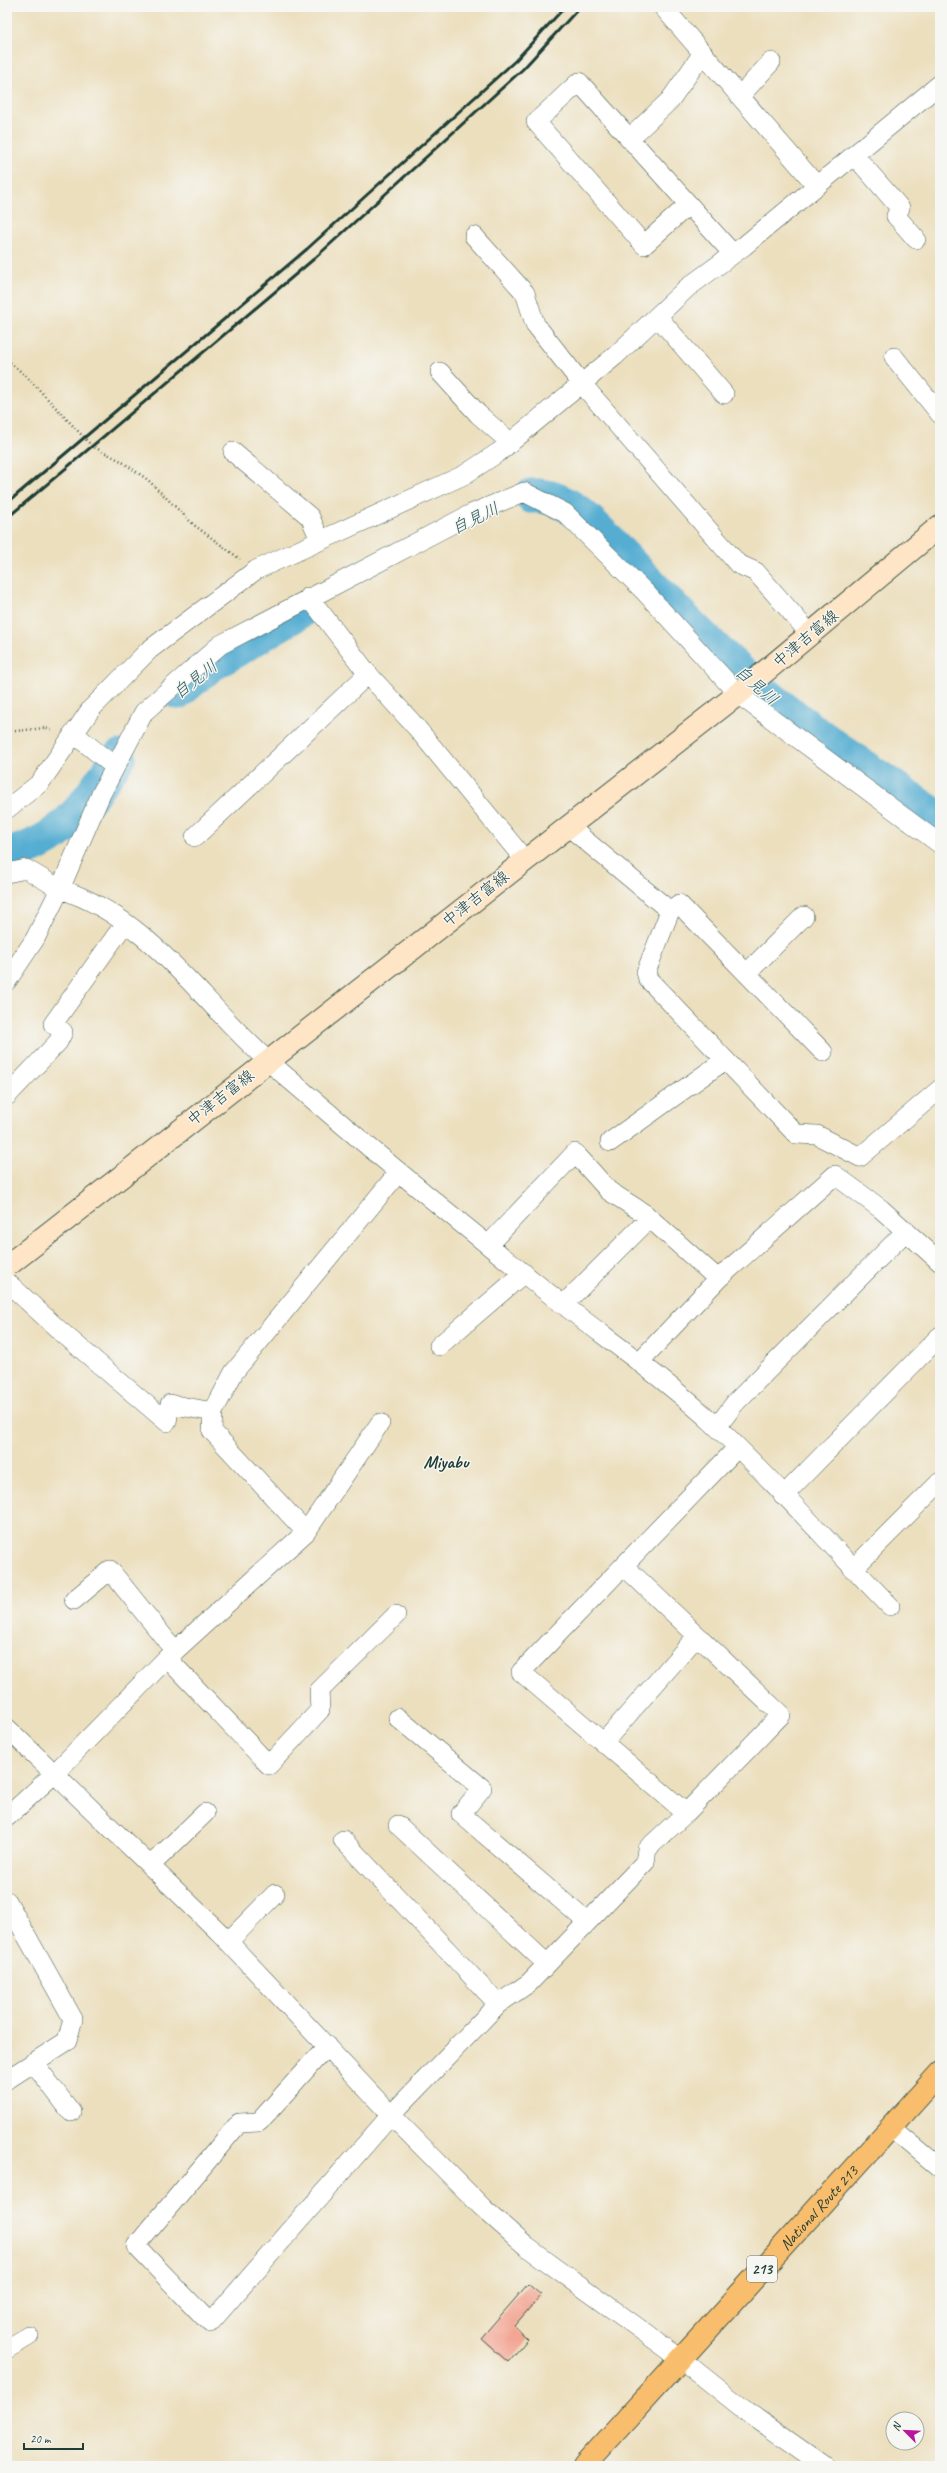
<svg xmlns="http://www.w3.org/2000/svg" width="947" height="2473" viewBox="0 0 947 2473" font-family="Caveat,'Klee One',sans-serif">
<style>
.lines{fill:none;stroke-linecap:round;stroke-linejoin:round}
.river{stroke:#55add2;stroke-width:35}
.building{fill:#f3a694}
.minor-casing{stroke:#3e5549;stroke-width:20}
.secondary-casing{stroke:#3e5549;stroke-width:24}
.trunk-casing{stroke:#3e5549;stroke-width:24}
.path{stroke:#3e5549;stroke-width:2.5;stroke-dasharray:1 3;stroke-linecap:butt}
.minor{stroke:#fff;stroke-width:19}
.secondary{stroke:#fde5c5;stroke-width:22}
.trunk{stroke:#f9be6d;stroke-width:22}
.rail{stroke:#1f3d34;stroke-width:3}
.labels{text-anchor:middle;stroke-width:3;stroke-linejoin:round;paint-order:stroke}
.shield{fill:#f6f6f2;stroke:#60746d;stroke-width:1}
.shield-label{font-size:15px;font-weight:bold;fill:#1f3d34}
.street-label{font-size:16px;fill:#1f3d34;stroke:#f6f6f2}
.water-label{font-size:17px;font-style:italic;fill:#2f5f63;stroke:#f6f6f2}
.quarter-label{font-size:18px;font-weight:bold;fill:#1f3d34;stroke:#f6f6f2}
</style>
<rect width="100%" height="100%" fill="#f6f6f2"/>
<filter id="ink" filterUnits="userSpaceOnUse"><feTurbulence type="fractalNoise" baseFrequency=".025" numOctaves="2"/><feDisplacementMap in="SourceGraphic" scale="8" xChannelSelector="R" yChannelSelector="G"/><feConvolveMatrix kernelMatrix="1 2 1 2 8 2 1 2 1" color-interpolation-filters="sRGB"/></filter>
<filter id="wash" filterUnits="userSpaceOnUse"><feTurbulence type="fractalNoise" baseFrequency=".012" numOctaves="4" result="noise"/><feDisplacementMap in="SourceGraphic" scale="16" xChannelSelector="R" yChannelSelector="G"/><feGaussianBlur stdDeviation="0.9" result="paint"/><feColorMatrix in="noise" values="0 0 0 0 0 0 0 0 0 0 0 0 0 0 0 0 0 1.4 0 .05"/><feComposite in="paint" operator="in"/></filter>
<g filter="url(#wash)">
<rect width="100%" height="100%" fill="#ecdfbe"/>
<g class="lines">
<path class="river" d="M531 496C568 493 597 529 620 553 673 608 726 664 787 711 836 749 888 784 940 819
M178 692 209 666 301 611
M7 855C69 839 83 805 119 757"/>
</g>
<g id="blocks">
<path class="building" d="M528 2284 541 2295 514 2326 528 2339 508 2362 481 2338Z"/>
</g>
</g>
<g filter="url(#ink)">
<use href="#blocks" fill-opacity="0" stroke="#3e5549" stroke-width="1"/>
<g class="lines">
<defs>
<path id="minor" d="M663 7 817 186
M740 96 771 62
M629 139 670 100 703 53
M855 156 900 208 896 216 916 239
M688 205 644 245 536 122 579 82 733 254
M474 236 525 293 535 324 582 384 738 564 756 572 810 634
M657 316 724 394
M894 357 940 414
M440 372 478 414 511 443
M233 452 310 517 320 540
M309 597 368 674 416 727 524 859
M73 733 115 767
M7 809 40 783 91 709 149 650 256 570 464 475 499 452 615 356 687 288 744 246 940 84
M568 826 670 911 646 972 648 979 796 1134 817 1135 860 1157 940 1089
M195 837 368 674
M7 873 26 869 60 889 101 794 144 712 220 645 471 514 524 492 565 513 645 592 738 694 940 844
M670 911 679 904 823 1052
M747 973 804 916
M7 981 35 939 60 889C152 918 205 1008 275 1067 369 1148 464 1227 561 1303 614 1344 668 1381 717 1427 777 1484 832 1547 890 1606
M7 1096 58 1042 63 1032 53 1024 125 923
M610 1142 725 1060
M488 1245 575 1153 609 1191 645 1214 718 1279
M7 1282 59 1330 167 1422 170 1404 213 1412
M563 1305 650 1218
M439 1346 524 1273
M640 1361 718 1279 835 1175 881 1209 940 1262
M717 1427 735 1403 906 1231
M783 1496 940 1336
M306 1532 380 1423
M624 1566 781 1715 686 1813 521 1672 737 1448
M853 1569 940 1482
M74 1600 110 1570 175 1651
M167 1658 269 1765 320 1710 319 1691 396 1615
M398 1718 482 1788 461 1814 587 1922
M7 1728 221 1934 391 2115 483 2208 527 2247 681 2359 746 2411 824 2466
M603 1743 697 1636
M7 1817 54 1774 167 1658 306 1532 212 1431 213 1412 234 1372 398 1173
M398 1825 547 1964
M343 1840 498 2004
M150 1866 205 1813
M7 1901 73 2019 67 2041 8 2079
M228 1942 275 1894
M327 2046 259 2122 239 2123 136 2246 210 2323 391 2115 498 2004 529 1983 645 1862 647 1849 686 1813
M34 2063 71 2112
M891 2127 940 2168
M7 2349 29 2336"/>
<path id="secondary" d="M7 1266 738 694 940 526"/>
<g id="trunk">
<path id="s1" d="M584 2466 940 2073"/>
</g>
</defs>
<use href="#minor" class="minor-casing"/>
<use href="#secondary" class="secondary-casing"/>
<use href="#trunk" class="trunk-casing"/>
<path class="path" d="M7 360 26 376 92 446 121 461 148 480 194 525 240 559
M7 732 44 728 54 730"/>
<use href="#minor" class="minor"/>
<use href="#secondary" class="secondary"/>
<use href="#trunk" class="trunk"/>
<path class="rail" d="M7 503 307 249 515 61 565 7
M7 518 315 258 523 69 580 7"/>
</g>
</g>
<g class="labels">
<rect class="shield" x="747" y="2256" width="30" height="26" rx="3"/>
<g class="shield-label">
<text x="762" y="2274">213</text>
</g>
<g class="street-label">
<text transform="translate(805 638) rotate(-40)" y="6">中津吉富線</text>
<text transform="translate(475 898) rotate(-38)" y="6">中津吉富線</text>
<text transform="translate(220 1097) rotate(-38)" y="6">中津吉富線</text>
<text dy="6" stroke="none"><textPath href="#s1" startOffset="349">National Route 213</textPath></text>
</g>
<g class="water-label">
<text transform="translate(475 518) rotate(-26)" y="6">自見川</text>
<text transform="translate(195 679) rotate(-38)" y="6">自見川</text>
<text transform="translate(757 685) rotate(41)" y="6">自見川</text>
</g>
<g class="quarter-label">
<text x="446" y="1468">Miyabu</text>
</g>
</g>
<rect width="947" height="2473" fill="none" stroke="#f6f6f2" stroke-width="24"/>
<g transform="translate(905 2431) rotate(294)"><circle r="19" fill="#f6f6f2" stroke="#a0aca6"/>
<path d="M0-3L7 15L0 10L-7 15Z" fill="#b5179e"/>
<text y="-6" font-size="11" font-weight="bold" text-anchor="middle" fill="#1f3d34">N</text>
</g>
<path d="M24 2443v6h59v-6" fill="none" stroke="#1f3d34" stroke-width="2"/>
<text x="30" y="2443" font-size="12" fill="#1f3d34" stroke="#f6f6f2" stroke-width="3" paint-order="stroke">20 m</text>
</svg>
